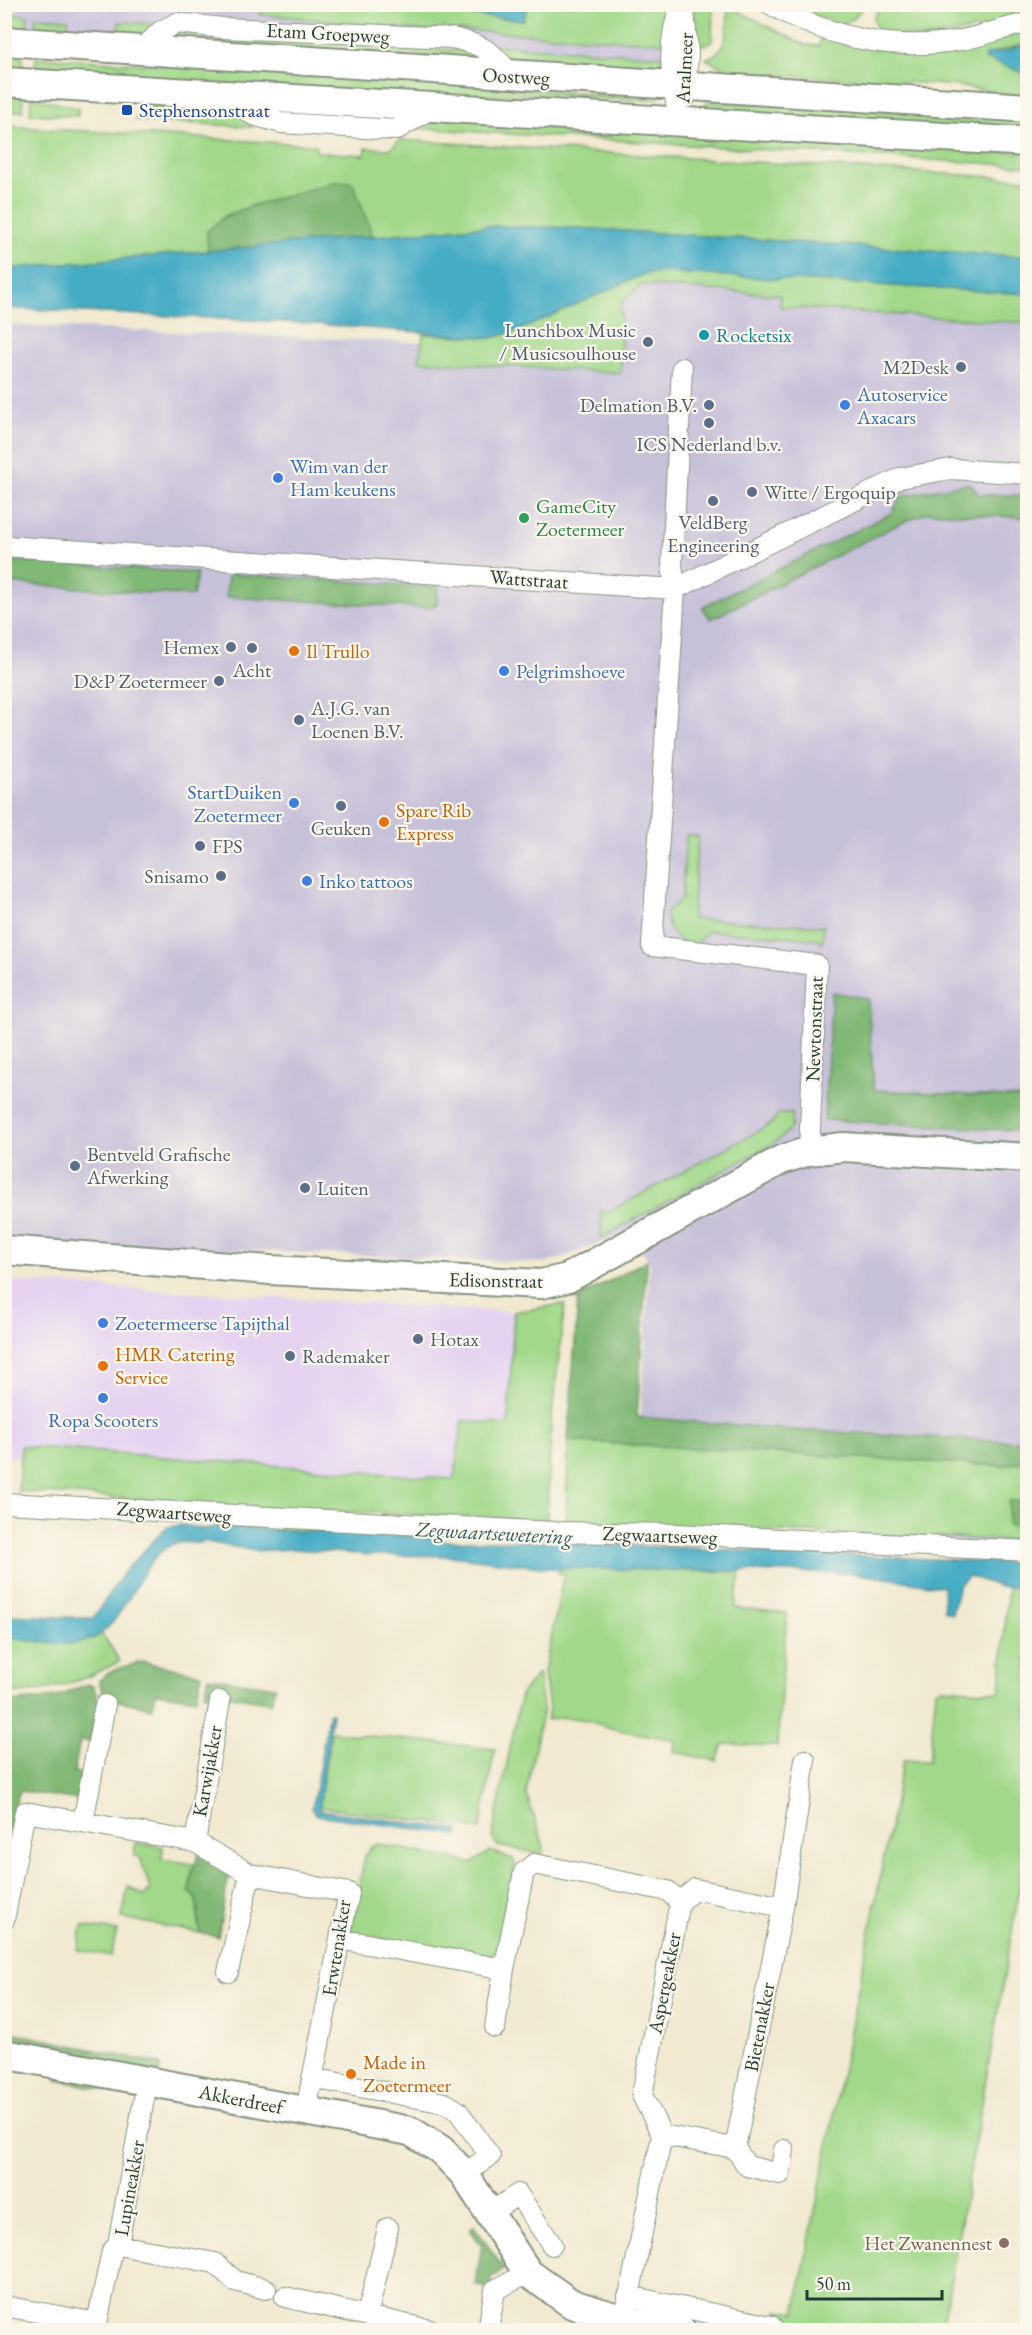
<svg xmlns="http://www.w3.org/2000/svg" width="1032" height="2335" viewBox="0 0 1032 2335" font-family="'EB Garamond',serif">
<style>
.built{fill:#e5d3f1}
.industrial{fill:#c7c0d9}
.green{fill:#a1d889;stroke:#608a5e;stroke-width:1.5}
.forest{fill:#80b875;stroke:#507a54;stroke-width:1.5}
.water{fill:#45acc5;stroke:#32747c;stroke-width:1.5}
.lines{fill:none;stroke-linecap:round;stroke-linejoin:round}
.street-casing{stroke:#889382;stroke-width:22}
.secondary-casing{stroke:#889382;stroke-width:32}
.street{stroke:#fff;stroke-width:20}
.secondary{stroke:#fff;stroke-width:28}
.transit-dot{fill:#1a4fb4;stroke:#fbf7ec;stroke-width:2}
.culture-dot{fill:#0f9aa8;stroke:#fbf7ec;stroke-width:2}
.service-dot{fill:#5c6f8a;stroke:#fbf7ec;stroke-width:2}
.shop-dot{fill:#3f7fe0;stroke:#fbf7ec;stroke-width:2}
.leisure-dot{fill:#2e9e5b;stroke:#fbf7ec;stroke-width:2}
.food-dot{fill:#e8710a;stroke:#fbf7ec;stroke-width:2}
.education-dot{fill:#8d6e63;stroke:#fbf7ec;stroke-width:2}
.labels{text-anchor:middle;stroke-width:4.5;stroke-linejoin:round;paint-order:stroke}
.street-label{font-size:20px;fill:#1f3d34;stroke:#fbf7ec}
.transit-label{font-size:20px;fill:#164399;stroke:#fbf7ec;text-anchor:start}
.service-label{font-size:20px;fill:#4e5e75;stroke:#fbf7ec;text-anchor:start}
.culture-label{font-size:20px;fill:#0d838f;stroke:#fbf7ec;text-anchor:start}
.shop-label{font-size:20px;fill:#366cbe;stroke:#fbf7ec;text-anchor:start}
.leisure-label{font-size:20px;fill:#27864d;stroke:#fbf7ec;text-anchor:start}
.food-label{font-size:20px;fill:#c56008;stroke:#fbf7ec;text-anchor:start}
.education-label{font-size:20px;fill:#785e54;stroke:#fbf7ec;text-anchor:end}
.water-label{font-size:21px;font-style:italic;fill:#2a5e60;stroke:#fbf7ec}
</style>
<rect width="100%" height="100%" fill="#fbf7ec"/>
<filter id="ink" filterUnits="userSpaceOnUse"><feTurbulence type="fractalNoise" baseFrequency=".0167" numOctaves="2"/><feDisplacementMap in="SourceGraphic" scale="12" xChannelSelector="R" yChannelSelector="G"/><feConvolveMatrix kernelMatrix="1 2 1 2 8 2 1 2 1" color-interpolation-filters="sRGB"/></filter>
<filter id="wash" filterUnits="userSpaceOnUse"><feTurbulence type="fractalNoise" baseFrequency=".008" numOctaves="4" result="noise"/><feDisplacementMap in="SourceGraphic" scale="24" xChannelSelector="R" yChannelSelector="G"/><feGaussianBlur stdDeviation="1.35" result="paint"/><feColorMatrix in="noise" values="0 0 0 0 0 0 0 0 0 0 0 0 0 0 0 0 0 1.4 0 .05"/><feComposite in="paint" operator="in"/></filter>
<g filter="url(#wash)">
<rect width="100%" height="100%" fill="#f1e9d0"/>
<path class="built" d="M4 1281 514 1312 508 1426 454 1479 21 1446 20 1457H5Z"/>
<path class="industrial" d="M12 5H668L664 56 29 30Z
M641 285 1027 304V1546L634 1523 650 1263 630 1232 546 1263 239 1250 199 1255 94 1248 5 1235V325L620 351 621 303Z"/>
<path class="green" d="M352 4 523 20 528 5H672L668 43 458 30 457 34 259 14 263 5Z
M693 5H713L712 41 706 45 697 44Z
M728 5H738L736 10 805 45 819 46 822 36 854 45 1027 30V43L985 55 986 59 1027 74V97L951 85 730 72 706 59C731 50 727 28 728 5Z
M791 5H865L854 18 842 26Z
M882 5H1027V16L989 27 923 38 877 32 873 18Z
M5 11 28 17 26 36 5 31Z
M36 17 68 19V26L35 32Z
M119 22 162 24 145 36 118 35Z
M183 33 465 51 486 59 158 44 176 34Z
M493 45H496L665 56 657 67 648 73 519 65 494 49Z
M7 55 23 56V71L5 70V56Z
M36 57 661 98 644 101 530 94 438 98 34 73Z
M23 93V111L5 112V94Z
M31 97 78 108V116L30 114Z
M179 101 224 107 254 124 252 127 136 120 140 107Z
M708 101 1027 118V135L705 109 704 106Z
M435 116 1027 153V166L415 128Z
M4 126 316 145V152L365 155 366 148 390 149 400 140 1027 179V257L578 228 488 226 5 269Z
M662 272 1027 294V323L780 307V295L641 285 621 303V373L419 361 423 334 492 338 644 274Z
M686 835 698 836 692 919 824 926 822 942 818 939 708 931 695 945C676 942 667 932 666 913L682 898Z
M778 1114H793L791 1128 779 1140 601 1238V1210L607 1213 771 1124Z
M565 1304 551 1423 547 1520 280 1509 18 1491 21 1446 454 1479 462 1420 508 1425 514 1312Z
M568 1441 1001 1466 1027 1461V1541L566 1522Z
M219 1522 432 1533 437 1541 427 1537 217 1527Z
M559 1568 740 1572 735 1608 787 1613 777 1746 723 1744 717 1761 674 1752 675 1740C655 1736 635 1733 615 1729 588 1722 576 1713 547 1720L549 1709 544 1672 564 1574 558 1573Z
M1008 1587 1027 1588V1846L942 2330H789L778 2310 795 2313 903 1760 929 1761 936 1690 940 1688 1000 1692Z
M102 1634 120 1661C83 1681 47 1694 5 1693L4 1638 77 1643Z
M538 1674 543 1708 526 1793 544 1847 543 1854 498 1846 492 1837 521 1694Z
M331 1732 495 1749 480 1829 321 1807 319 1803Z
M136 1843 163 1847 162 1859 197 1865 200 1933 122 1918 128 1886 144 1896 150 1889 140 1857 134 1856Z
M378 1844 472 1863 490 1851 513 1859 515 1864 497 1953 490 1956 350 1933 365 1856 371 1847Z
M82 1926 117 1931 111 1956 78 1950Z"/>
<path class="forest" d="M338 181 353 183 373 236 208 251 207 231 225 216 251 206Z
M970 483 978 494 1027 496V518L928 512 899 524 711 619 702 607 892 513 901 496Z
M4 560H5L197 573 193 596 5 583Z
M228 574 438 587 437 604 429 608 226 597Z
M832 992 868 999 874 1090 1027 1098V1131L824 1120Z
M647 1260 637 1417 793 1430 1027 1442V1461L1001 1466 568 1441 578 1298Z
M1009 1501 1027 1502V1525H1008Z
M144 1662 202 1674 196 1699 156 1693 153 1708 105 1698 99 1681C109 1669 129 1665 144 1662Z
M208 1677 275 1687 271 1703 222 1694 221 1698 205 1695Z
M87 1684 93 1686 98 1699 90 1742 80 1740 74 1772 84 1775 78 1800 21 1791 17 1797 11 1830 5 1829 4 1741 8 1724 5 1723 4 1703 56 1697Z
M199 1855 216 1859 222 1871 228 1869 229 1872 218 1937 200 1933 196 1898 189 1892 192 1871Z
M5 2031 161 2064 159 2075 5 2045Z
M59 2072 135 2088 134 2095 57 2080Z
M474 2226 504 2269 489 2279 495 2288 493 2289 475 2285 482 2247 470 2229Z"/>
<path class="water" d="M352 5 528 4V5L523 20Z
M1027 43V74L985 59V55L1010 50Z
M488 226 578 228 1027 257V294L662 272 644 274 522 329 493 338 303 323 5 308V269Z
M183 1525 203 1529 217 1527 427 1537 437 1541H524L1027 1563V1588L1000 1587 969 1576 959 1585 952 1614 944 1611 943 1587 853 1573 547 1568 450 1556 370 1555 293 1549 255 1551 202 1541 201 1543C194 1543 185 1542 178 1543 141 1548 128 1629 87 1641 66 1648 27 1640 5 1638V1615L93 1618 125 1571 163 1530 168 1527Z
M329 1712 332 1713 319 1810 459 1830 458 1835 316 1815 312 1809Z"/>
</g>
<g filter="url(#ink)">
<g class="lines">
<defs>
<path id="street" d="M770 4C828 38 894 52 961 40 983 36 1005 27 1028 23
M684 11 688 53 685 98
M140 51 161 31 177 23 223 28 452 38C484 45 492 51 512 76
M224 96 253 115 281 123 396 130 432 108
M680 121C671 83 665 41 682 4
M682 368 672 565 675 589 652 946 817 965 809 1151
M4 546 675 589 900 478 951 469 1028 474
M4 1503 555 1532 677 1534 1028 1551
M83 1822 105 1705
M195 1842 220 1701
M680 1902 695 1889 783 1907
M4 1920 25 1812 195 1842 250 1874 349 1893 309 2095 310 2112
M340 1939 504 1969 524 1872 534 1864 668 1891 680 1902 642 2095 662 2135 624 2320
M228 1972 250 1874
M495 2027 504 1969
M312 2078 445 2103 458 2111 490 2156 464 2174
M662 2135 735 2148
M784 2150 780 2174 747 2166 735 2148 783 1907 805 1760
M490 2213 518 2194 552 2245
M118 2245 147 2082
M118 2245 215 2263 235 2281 266 2289
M628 2296 771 2326 773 2330
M285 2297 430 2330
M4 2306 97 2323 112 2251 118 2245
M367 2316 388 2228
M488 2330 495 2290 528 2273"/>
<path id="secondary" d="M4 41 1028 108
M4 82 1028 142
M4 1250 270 1270 541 1284 568 1278 781 1160 809 1151 843 1147 1028 1158
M4 2054 410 2131 441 2150 464 2174 528 2273 572 2304 624 2320 681 2330"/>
</defs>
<use href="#street" class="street-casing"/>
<use href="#secondary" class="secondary-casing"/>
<use href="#street" class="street"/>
<use href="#secondary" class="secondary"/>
</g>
</g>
<rect class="transit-dot" x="121" y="104" width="12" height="12" rx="3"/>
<circle class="culture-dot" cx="704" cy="335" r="6"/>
<g class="service-dot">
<circle cx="648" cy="342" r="6"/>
<circle cx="961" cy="367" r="6"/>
<circle cx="709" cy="405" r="6"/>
<circle cx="709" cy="423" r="6"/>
<circle cx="752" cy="492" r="6"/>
<circle cx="713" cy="501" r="6"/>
<circle cx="231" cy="647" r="6"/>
<circle cx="252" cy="648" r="6"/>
<circle cx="219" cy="681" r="6"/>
<circle cx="299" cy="720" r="6"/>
<circle cx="341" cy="806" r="6"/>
<circle cx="200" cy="846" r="6"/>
<circle cx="221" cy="876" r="6"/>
<circle cx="75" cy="1166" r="6"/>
<circle cx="305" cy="1188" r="6"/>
<circle cx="418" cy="1339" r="6"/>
<circle cx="290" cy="1356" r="6"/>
</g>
<g class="shop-dot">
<circle cx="845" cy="405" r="6"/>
<circle cx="278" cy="478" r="6"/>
<circle cx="504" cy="671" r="6"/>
<circle cx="294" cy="803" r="6"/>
<circle cx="307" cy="881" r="6"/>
<circle cx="103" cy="1323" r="6"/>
<circle cx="103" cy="1398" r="6"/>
</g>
<circle class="leisure-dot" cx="524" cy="518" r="6"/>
<g class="food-dot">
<circle cx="294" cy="651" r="6"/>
<circle cx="384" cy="822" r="6"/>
<circle cx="103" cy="1366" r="6"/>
<circle cx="351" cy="2074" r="6"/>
</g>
<circle class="education-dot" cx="1004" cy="2243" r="6"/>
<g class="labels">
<g class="street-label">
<text transform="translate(328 33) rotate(3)" y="7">Etam Groepweg</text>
<text transform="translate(684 68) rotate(-87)" y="7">Aralmeer</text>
<text transform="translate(516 76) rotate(3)" y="7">Oostweg</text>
<text transform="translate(529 579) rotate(4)" y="7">Wattstraat</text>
<text transform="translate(814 1029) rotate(-88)" y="7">Newtonstraat</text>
<text transform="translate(496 1280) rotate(1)" y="7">Edisonstraat</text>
<text transform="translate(174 1512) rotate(4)" y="7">Zegwaartseweg</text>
<text transform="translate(660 1535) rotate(2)" y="7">Zegwaartseweg</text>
<text transform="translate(207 1771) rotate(-80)" y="7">Karwijakker</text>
<text transform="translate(336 1948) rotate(-81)" y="7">Erwtenakker</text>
<text transform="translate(664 1983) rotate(-79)" y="7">Aspergeakker</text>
<text transform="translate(759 2027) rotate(-79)" y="7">Bietenakker</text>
<text transform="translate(241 2099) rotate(11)" y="7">Akkerdreef</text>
<text transform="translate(129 2188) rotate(-80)" y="7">Lupineakker</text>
</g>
<g class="transit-label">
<text x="139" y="117">Stephensonstraat</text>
</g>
<g class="service-label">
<text x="636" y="337" text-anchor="end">Lunchbox Music<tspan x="636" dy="23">/ Musicsoulhouse</tspan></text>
<text x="949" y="374" text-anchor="end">M2Desk</text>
<text x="697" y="412" text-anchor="end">Delmation B.V.</text>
<text x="709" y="451" text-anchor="middle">ICS Nederland b.v.</text>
<text x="764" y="499">Witte / Ergoquip</text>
<text x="713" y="529" text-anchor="middle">VeldBerg<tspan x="713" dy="23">Engineering</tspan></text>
<text x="219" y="654" text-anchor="end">Hemex</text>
<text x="252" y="677" text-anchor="middle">Acht</text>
<text x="207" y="688" text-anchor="end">D&amp;P Zoetermeer</text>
<text x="311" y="715">A.J.G. van<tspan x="311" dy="23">Loenen B.V.</tspan></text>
<text x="341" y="835" text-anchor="middle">Geuken</text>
<text x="212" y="853">FPS</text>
<text x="209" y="883" text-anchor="end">Snisamo</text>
<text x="87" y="1161">Bentveld Grafische<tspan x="87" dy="23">Afwerking</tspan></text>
<text x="317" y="1195">Luiten</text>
<text x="430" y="1346">Hotax</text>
<text x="302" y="1363">Rademaker</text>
</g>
<g class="culture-label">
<text x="716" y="342">Rocketsix</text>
</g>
<g class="shop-label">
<text x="857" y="401">Autoservice<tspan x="857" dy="23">Axacars</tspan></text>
<text x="290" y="473">Wim van der<tspan x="290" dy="23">Ham keukens</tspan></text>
<text x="516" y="678">Pelgrimshoeve</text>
<text x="282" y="799" text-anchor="end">StartDuiken<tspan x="282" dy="23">Zoetermeer</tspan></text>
<text x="319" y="888">Inko tattoos</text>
<text x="115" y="1330">Zoetermeerse Tapijthal</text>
<text x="103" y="1427" text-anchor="middle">Ropa Scooters</text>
</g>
<g class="leisure-label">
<text x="536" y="513">GameCity<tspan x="536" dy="23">Zoetermeer</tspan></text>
</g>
<g class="food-label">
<text x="306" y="658">Il Trullo</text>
<text x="396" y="817">Spare Rib<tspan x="396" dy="23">Express</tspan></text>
<text x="115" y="1361">HMR Catering<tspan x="115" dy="23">Service</tspan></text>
<text x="363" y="2069">Made in<tspan x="363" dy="23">Zoetermeer</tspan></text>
</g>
<g class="education-label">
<text x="992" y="2250">Het Zwanennest</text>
</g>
<g class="water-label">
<text transform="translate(494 1533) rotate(3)" y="7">Zegwaartsewetering</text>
</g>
</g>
<rect width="1032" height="2335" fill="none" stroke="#fbf7ec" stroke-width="24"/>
<path d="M807 2290v9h135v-9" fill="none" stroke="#1f3d34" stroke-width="3"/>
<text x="816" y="2290" font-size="18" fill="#1f3d34" stroke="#fbf7ec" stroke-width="4.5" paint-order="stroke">50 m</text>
</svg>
